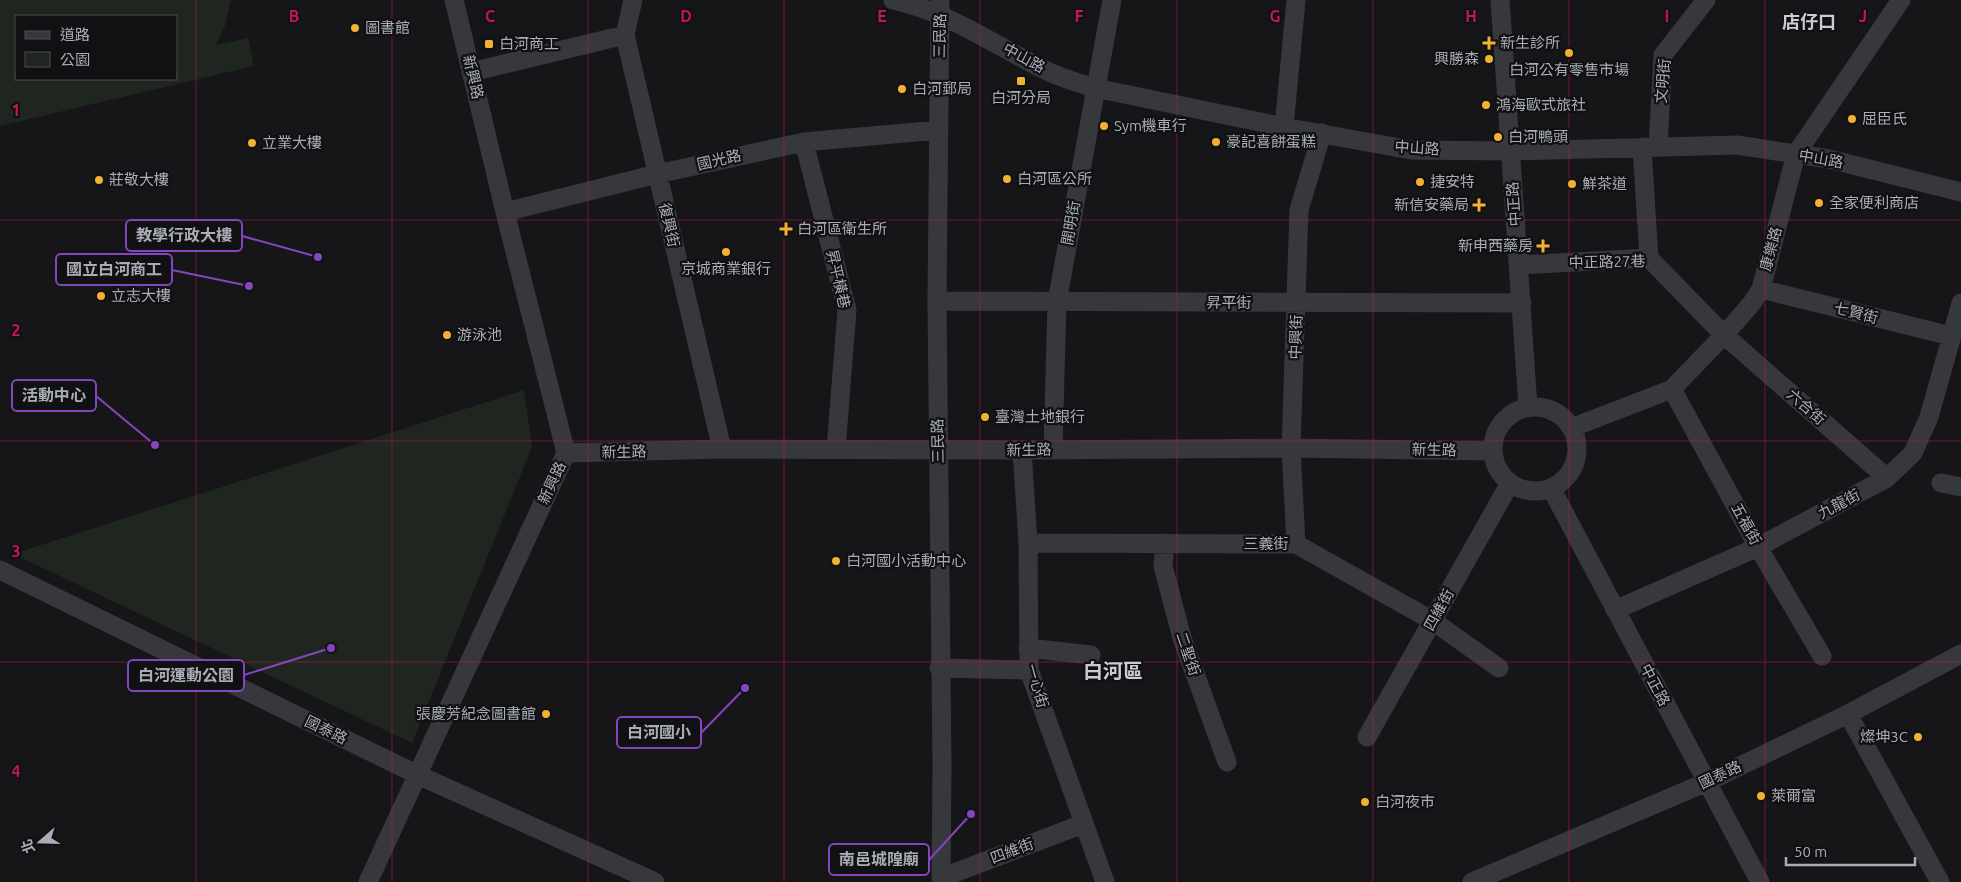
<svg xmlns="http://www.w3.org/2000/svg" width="1961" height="882" viewBox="0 0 1961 882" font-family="Ubuntu,'Noto Sans TC',sans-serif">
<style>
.green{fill:#1e261f;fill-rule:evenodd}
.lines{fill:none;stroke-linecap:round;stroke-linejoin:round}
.minor{stroke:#37383d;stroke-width:19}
.grid{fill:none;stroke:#c2185b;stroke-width:1;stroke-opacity:0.55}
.poi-dot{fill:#f2b134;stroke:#111113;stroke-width:2}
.labels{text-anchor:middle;stroke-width:4.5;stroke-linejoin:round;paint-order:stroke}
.poi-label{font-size:15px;fill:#a8adb8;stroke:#111113;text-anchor:start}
.street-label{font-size:15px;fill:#a8adb8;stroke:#111113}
.quarter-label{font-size:18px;font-weight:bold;fill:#c9ccd4;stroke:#111113}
.district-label{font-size:20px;font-weight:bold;fill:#c9ccd4;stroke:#111113}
.grid-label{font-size:16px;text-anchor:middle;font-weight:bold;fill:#c2185b;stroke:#111113;stroke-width:4.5;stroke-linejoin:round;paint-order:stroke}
.leader{fill:none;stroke:#8446be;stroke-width:2}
.callout-dot{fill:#8446be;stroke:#111113;stroke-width:2}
.callout{fill:#111113;stroke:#8446be;stroke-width:2}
.callout-label{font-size:16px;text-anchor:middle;font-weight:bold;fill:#a8adb8}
</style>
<rect width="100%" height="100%" fill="#161618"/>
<path class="green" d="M0 0H231L225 26 216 45 248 38 254 66 0 126ZM16 16H176V79H16Z
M524 390 532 447 412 743 13 554Z"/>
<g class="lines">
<path class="minor" d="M633 0 625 35 722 449
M893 0C949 12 994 45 1045 70 1061 78 1078 83 1095 88L1284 127 1411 150 1510 151 1737 145 1829 159 1961 192
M940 0 937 301 942 765 941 882
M1500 0 1528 407
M471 72 625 35
M1284 127 1296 0
M804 142 847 310 836 449
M1658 146 1663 55 1706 0
M1642 147 1649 258
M505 212 657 174 804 142 938 130
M1519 265 1649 258 1724 335 1887 478
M1761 289 1951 336
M937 301 1522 303
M1672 389 1758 547 1822 656
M1493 449a42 42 0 1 1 84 0a42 42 0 1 1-84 0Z
M1571 428 1672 389 1724 335 1752 303 1761 289 1796 154 1901 0
M1053 449 1057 302 1112 0
M1022 450 1028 543 1029 670 1105 882
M566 453 722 449 1022 450 1291 448 1493 451
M1941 483 1961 487
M1551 488 1760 882
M1028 543 1296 544 1433 621 1499 668
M1165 543 1163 566 1182 638 1227 762
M1296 544 1291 448 1299 210 1322 133
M0 570 418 775 655 882
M1615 610 1758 547 1887 478 1913 453 1929 417 1961 303
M1028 648 1091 655
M939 668 1029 670
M1848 714 1940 882
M1367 737 1510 483
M941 878 1083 824
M368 882 566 453 505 212 454 0
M1472 882 1707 782 1848 714 1961 654"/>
</g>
<path class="grid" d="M196 0V882M392 0V882M588 0V882M784 0V882M980 0V882M1177 0V882M1373 0V882M1569 0V882M1765 0V882M0 220H1961M0 441H1961M0 662H1961"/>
<g class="poi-dot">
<circle cx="355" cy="28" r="5"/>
<path d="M1486.5 35.5h5v5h5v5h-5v5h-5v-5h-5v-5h5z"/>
<rect x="484" y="39" width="10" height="10" rx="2.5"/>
<circle cx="1569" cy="53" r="5"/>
<circle cx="1489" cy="59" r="5"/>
<rect x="1016" y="76" width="10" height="10" rx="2.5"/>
<circle cx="902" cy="89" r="5"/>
<circle cx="1486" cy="105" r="5"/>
<circle cx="1852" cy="119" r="5"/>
<circle cx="1104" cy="126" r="5"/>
<circle cx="1498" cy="137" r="5"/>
<circle cx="1216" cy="142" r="5"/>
<circle cx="252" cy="143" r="5"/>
<circle cx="1007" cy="179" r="5"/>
<circle cx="99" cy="180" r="5"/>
<circle cx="1420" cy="182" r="5"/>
<circle cx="1572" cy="184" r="5"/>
<circle cx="1819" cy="203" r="5"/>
<path d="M1476.5 197.5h5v5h5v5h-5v5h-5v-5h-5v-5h5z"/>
<path d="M783.5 221.5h5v5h5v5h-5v5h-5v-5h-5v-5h5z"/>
<path d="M1540.5 238.5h5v5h5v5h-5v5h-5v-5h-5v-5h5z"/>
<circle cx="726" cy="252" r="5"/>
<circle cx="101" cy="296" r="5"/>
<circle cx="447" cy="335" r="5"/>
<circle cx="985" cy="417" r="5"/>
<circle cx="836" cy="561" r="5"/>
<circle cx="546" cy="714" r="5"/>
<circle cx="1918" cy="737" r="5"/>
<circle cx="1761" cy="796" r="5"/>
<circle cx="1365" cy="802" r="5"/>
</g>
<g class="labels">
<g class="poi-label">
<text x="365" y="33">圖書館</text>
<text x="1500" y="48">新生診所</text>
<text x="499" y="49">白河商工</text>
<text x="1479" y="64" text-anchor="end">興勝森</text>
<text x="1569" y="75" text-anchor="middle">白河公有零售市場</text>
<text x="912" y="94">白河郵局</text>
<text x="1021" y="103" text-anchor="middle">白河分局</text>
<text x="1496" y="110">鴻海歐式旅社</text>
<text x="1862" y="124">屈臣氏</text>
<text x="1114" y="131">Sym機車行</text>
<text x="1508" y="142">白河鴨頭</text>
<text x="1226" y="147">豪記喜餅蛋糕</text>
<text x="262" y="148">立業大樓</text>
<text x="1017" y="184">白河區公所</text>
<text x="109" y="185">莊敬大樓</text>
<text x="1430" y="187">捷安特</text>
<text x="1582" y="189">鮮茶道</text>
<text x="1829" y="208">全家便利商店</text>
<text x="1469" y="210" text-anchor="end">新信安藥局</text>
<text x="797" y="234">白河區衛生所</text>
<text x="1533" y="251" text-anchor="end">新申西藥房</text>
<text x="726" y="274" text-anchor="middle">京城商業銀行</text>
<text x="111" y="301">立志大樓</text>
<text x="457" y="340">游泳池</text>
<text x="995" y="422">臺灣土地銀行</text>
<text x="846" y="566">白河國小活動中心</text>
<text x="536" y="719" text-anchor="end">張慶芳紀念圖書館</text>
<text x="1908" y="742" text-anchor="end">燦坤3C</text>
<text x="1771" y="801">萊爾富</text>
<text x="1375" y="807">白河夜市</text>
</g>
<g class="street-label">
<text transform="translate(940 36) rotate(-89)" y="5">三民路</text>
<text transform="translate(1024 58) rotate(28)" y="5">中山路</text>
<text transform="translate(473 77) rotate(77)" y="5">新興路</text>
<text transform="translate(1663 81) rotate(-85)" y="5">文明街</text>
<text transform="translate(1417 148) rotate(4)" y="5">中山路</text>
<text transform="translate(1821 159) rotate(10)" y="5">中山路</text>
<text transform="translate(719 160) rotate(-13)" y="5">國光路</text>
<text transform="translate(1514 204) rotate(-94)" y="5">中正路</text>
<text transform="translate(1071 223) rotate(-80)" y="5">開明街</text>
<text transform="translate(669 225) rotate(77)" y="5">復興街</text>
<text transform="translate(1771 249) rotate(-75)" y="5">康樂路</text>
<text transform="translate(1607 262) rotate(-1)" y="5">中正路27巷</text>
<text transform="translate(838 279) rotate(77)" y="5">昇平橫巷</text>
<text x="1229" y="308">昇平街</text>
<text transform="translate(1856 313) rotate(14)" y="5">七賢街</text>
<text transform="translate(1296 337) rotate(-88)" y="5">中興街</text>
<text transform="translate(1806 407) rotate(41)" y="5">六合街</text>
<text transform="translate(938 441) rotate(-91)" y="5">三民路</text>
<text transform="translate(1029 450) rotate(-1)" y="5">新生路</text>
<text transform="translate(1434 450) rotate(1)" y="5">新生路</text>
<text transform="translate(624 452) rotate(-1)" y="5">新生路</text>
<text transform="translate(552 483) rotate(-65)" y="5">新興路</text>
<text transform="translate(1839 504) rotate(-28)" y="5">九龍街</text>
<text transform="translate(1746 524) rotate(61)" y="5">五福街</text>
<text x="1266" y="549">三義街</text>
<text transform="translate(1439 610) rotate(-61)" y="5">四維街</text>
<text transform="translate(1188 654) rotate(71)" y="5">二聖街</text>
<text transform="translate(1655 685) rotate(62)" y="5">中正路</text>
<text transform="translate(1037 686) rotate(74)" y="5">一心街</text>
<text transform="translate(326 730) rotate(26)" y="5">國泰路</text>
<text transform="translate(1720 775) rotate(-25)" y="5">國泰路</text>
<text transform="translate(1012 851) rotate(-21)" y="5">四維街</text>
</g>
<g class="quarter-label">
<text x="1809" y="28">店仔口</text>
</g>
<g class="district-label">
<text x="1113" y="678">白河區</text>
</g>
</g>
<g class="grid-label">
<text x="294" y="22">B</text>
<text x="490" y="22">C</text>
<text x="686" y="22">D</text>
<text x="882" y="22">E</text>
<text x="1079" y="22">F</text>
<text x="1275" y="22">G</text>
<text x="1471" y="22">H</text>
<text x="1667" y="22">I</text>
<text x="1863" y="22">J</text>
<text x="16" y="116">1</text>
<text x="16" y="336">2</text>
<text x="16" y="557">3</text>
<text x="16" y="777">4</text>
</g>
<path class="leader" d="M318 257L242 236M249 286L172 270M155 445L96 396M331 648L244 675M745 688L701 733M971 814L929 860"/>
<g class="callout-dot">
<circle cx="318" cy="257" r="5"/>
<circle cx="249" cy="286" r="5"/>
<circle cx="155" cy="445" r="5"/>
<circle cx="331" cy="648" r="5"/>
<circle cx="745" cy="688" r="5"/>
<circle cx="971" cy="814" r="5"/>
</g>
<g class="callout">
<rect x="126" y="220" width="116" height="31" rx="5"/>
<rect x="56" y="254" width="116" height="31" rx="5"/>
<rect x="12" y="380" width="84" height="31" rx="5"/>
<rect x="128" y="660" width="116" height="31" rx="5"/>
<rect x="617" y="717" width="84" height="31" rx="5"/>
<rect x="829" y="844" width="100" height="31" rx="5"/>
</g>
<g class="callout-label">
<text x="184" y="241">教學行政大樓</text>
<text x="114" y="275">國立白河商工</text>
<text x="54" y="401">活動中心</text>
<text x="186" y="681">白河運動公園</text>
<text x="659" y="738">白河國小</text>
<text x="879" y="865">南邑城隍廟</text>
</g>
<rect x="15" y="15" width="162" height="65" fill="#111113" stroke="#4d4f55"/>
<rect x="25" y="31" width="25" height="8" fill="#37383d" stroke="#4d4f55"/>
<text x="60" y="40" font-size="15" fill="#a8adb8">道路</text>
<rect x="25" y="52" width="25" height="15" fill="#1e261f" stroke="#4d4f55"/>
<text x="60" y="65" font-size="15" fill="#a8adb8">公園</text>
<g transform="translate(40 842) rotate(250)" stroke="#111113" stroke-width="4" paint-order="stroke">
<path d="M0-4L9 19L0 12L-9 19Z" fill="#a8adb8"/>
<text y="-8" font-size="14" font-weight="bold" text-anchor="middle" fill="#a8adb8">北</text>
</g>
<path d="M1786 857v8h129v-8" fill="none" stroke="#a8adb8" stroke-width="2.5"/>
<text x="1794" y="857" font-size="15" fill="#a8adb8" stroke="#111113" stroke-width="4" paint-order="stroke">50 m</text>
</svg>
